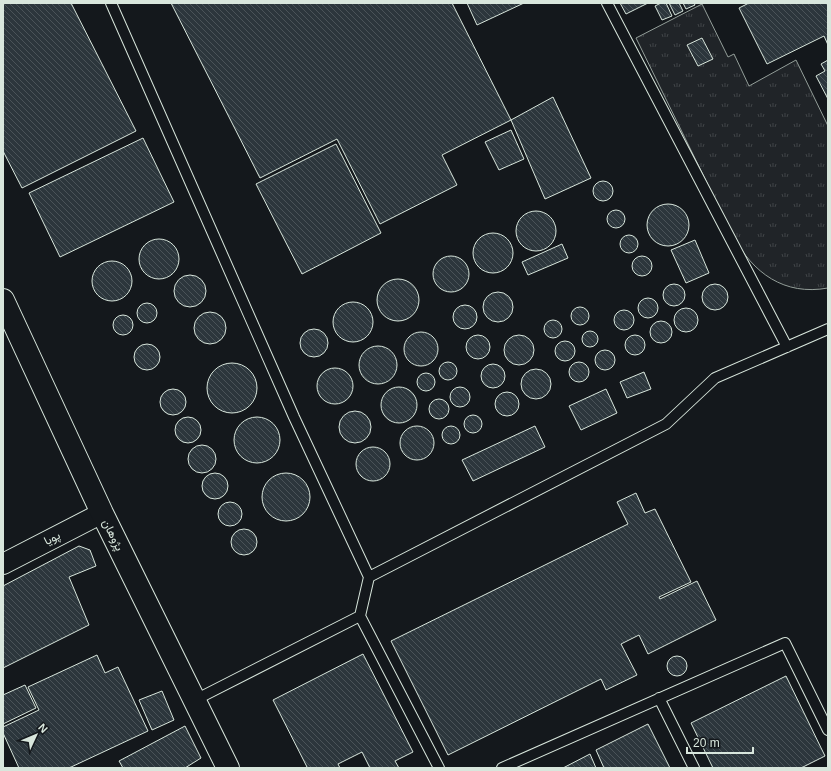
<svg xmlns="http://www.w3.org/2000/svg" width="831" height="771" viewBox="0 0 831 771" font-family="Helvetica,Vazirmatn,sans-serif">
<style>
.grass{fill:url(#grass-tufts);stroke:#939e99}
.building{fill:url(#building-back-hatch);stroke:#d8e6dc}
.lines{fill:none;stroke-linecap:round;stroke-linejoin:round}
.service-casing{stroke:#d8e6dc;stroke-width:12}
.minor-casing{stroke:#d8e6dc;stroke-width:22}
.secondary-casing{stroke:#d8e6dc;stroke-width:24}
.service{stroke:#14181c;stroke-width:10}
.minor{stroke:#14181c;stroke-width:20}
.secondary{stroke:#14181c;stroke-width:22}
.labels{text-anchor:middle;stroke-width:3;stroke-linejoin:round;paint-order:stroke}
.street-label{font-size:12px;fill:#d8e6dc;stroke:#14181c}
</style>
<defs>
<pattern id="grass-tufts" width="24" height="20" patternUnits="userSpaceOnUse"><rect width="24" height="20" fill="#202428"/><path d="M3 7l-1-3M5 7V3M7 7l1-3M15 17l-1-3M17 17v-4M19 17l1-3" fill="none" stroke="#404447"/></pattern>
<pattern id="building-back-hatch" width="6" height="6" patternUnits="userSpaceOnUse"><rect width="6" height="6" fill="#2c363c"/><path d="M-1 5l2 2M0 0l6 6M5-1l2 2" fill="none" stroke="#4a5358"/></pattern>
</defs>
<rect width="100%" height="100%" fill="#14181c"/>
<path class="grass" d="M702 4 728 57 734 54 749 86 796 60 828 126V288C784 296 753 273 733 236L636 38Z"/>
<path class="building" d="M3 3H71L136 131 22 188 3 151Z
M171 3H452L511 120 442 155 457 185 380 224 337 139 260 178Z
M467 3H524L477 25Z
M620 3H648L626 14Z
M661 3H666L672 16 662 20 655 6Z
M669 3H679L683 11 675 15Z
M683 3H694L695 5 686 9Z
M749 3H828V45L824 36 767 64 739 8Z
M702 38 713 59 698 66 687 45Z
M828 60V99L816 76 825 71 821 64Z
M553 97 591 178 545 199 511 120Z
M511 130 524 159 499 170 485 142Z
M143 138 174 202 60 257 29 193Z
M336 144 381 233 302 274 256 184Z
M593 191a10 10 0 1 1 20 0a10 10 0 1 1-20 0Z
M647 225a21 21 0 1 1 42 0a21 21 0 1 1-42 0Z
M607 219a9 9 0 1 1 18 0a9 9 0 1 1-18 0Z
M516 231a20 20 0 1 1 40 0a20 20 0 1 1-40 0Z
M473 253a20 20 0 1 1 40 0a20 20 0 1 1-40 0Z
M620 244a9 9 0 1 1 18 0a9 9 0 1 1-18 0Z
M139 259a20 20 0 1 1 40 0a20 20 0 1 1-40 0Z
M695 240 709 273 686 283 671 250Z
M562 244 568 258 528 275 522 262Z
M433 274a18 18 0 1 1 36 0a18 18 0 1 1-36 0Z
M632 266a10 10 0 1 1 20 0a10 10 0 1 1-20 0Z
M92 281a20 20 0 1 1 40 0a20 20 0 1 1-40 0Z
M174 291a16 16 0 1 1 32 0a16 16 0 1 1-32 0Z
M377 300a21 21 0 1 1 42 0a21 21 0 1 1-42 0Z
M663 295a11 11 0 1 1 22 0a11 11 0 1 1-22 0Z
M702 297a13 13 0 1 1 26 0a13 13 0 1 1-26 0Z
M483 307a15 15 0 1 1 30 0a15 15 0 1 1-30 0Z
M638 308a10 10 0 1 1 20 0a10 10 0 1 1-20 0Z
M333 322a20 20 0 1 1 40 0a20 20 0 1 1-40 0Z
M137 313a10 10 0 1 1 20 0a10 10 0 1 1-20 0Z
M453 317a12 12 0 1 1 24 0a12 12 0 1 1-24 0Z
M571 316a9 9 0 1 1 18 0a9 9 0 1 1-18 0Z
M674 320a12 12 0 1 1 24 0a12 12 0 1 1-24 0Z
M614 320a10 10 0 1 1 20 0a10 10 0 1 1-20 0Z
M194 328a16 16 0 1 1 32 0a16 16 0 1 1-32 0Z
M113 325a10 10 0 1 1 20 0a10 10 0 1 1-20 0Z
M544 329a9 9 0 1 1 18 0a9 9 0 1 1-18 0Z
M650 332a11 11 0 1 1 22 0a11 11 0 1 1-22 0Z
M300 343a14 14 0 1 1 28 0a14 14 0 1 1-28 0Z
M582 339a8 8 0 1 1 16 0a8 8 0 1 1-16 0Z
M404 349a17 17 0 1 1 34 0a17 17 0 1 1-34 0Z
M625 345a10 10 0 1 1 20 0a10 10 0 1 1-20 0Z
M466 347a12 12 0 1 1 24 0a12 12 0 1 1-24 0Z
M504 350a15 15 0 1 1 30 0a15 15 0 1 1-30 0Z
M555 351a10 10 0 1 1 20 0a10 10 0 1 1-20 0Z
M134 357a13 13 0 1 1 26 0a13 13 0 1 1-26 0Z
M359 365a19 19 0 1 1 38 0a19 19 0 1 1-38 0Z
M595 360a10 10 0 1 1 20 0a10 10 0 1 1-20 0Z
M569 372a10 10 0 1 1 20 0a10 10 0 1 1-20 0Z
M439 371a9 9 0 1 1 18 0a9 9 0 1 1-18 0Z
M207 388a25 25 0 1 1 50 0a25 25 0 1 1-50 0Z
M481 376a12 12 0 1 1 24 0a12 12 0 1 1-24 0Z
M317 386a18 18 0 1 1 36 0a18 18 0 1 1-36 0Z
M521 384a15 15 0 1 1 30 0a15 15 0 1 1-30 0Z
M644 372 651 389 627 398 620 382Z
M417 382a9 9 0 1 1 18 0a9 9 0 1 1-18 0Z
M381 405a18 18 0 1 1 36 0a18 18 0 1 1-36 0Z
M450 397a10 10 0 1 1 20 0a10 10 0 1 1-20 0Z
M160 402a13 13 0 1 1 26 0a13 13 0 1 1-26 0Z
M606 389 617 413 581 430 569 406Z
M495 404a12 12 0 1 1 24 0a12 12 0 1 1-24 0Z
M429 409a10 10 0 1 1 20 0a10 10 0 1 1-20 0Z
M339 427a16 16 0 1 1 32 0a16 16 0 1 1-32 0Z
M464 424a9 9 0 1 1 18 0a9 9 0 1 1-18 0Z
M175 430a13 13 0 1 1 26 0a13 13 0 1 1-26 0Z
M234 440a23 23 0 1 1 46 0a23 23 0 1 1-46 0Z
M442 435a9 9 0 1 1 18 0a9 9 0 1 1-18 0Z
M535 426 545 447 473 481 462 460Z
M400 443a17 17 0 1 1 34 0a17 17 0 1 1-34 0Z
M188 459a14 14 0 1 1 28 0a14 14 0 1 1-28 0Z
M356 464a17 17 0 1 1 34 0a17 17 0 1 1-34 0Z
M262 497a24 24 0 1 1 48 0a24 24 0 1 1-48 0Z
M202 486a13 13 0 1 1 26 0a13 13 0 1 1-26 0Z
M636 493 645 513 655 509 691 582 659 597 660 599 697 581 716 620 648 654 639 635 621 644 637 675 606 690 601 679 448 755 391 641 628 524 617 502Z
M218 514a12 12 0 1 1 24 0a12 12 0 1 1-24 0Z
M231 542a13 13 0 1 1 26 0a13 13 0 1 1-26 0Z
M79 546 90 550 96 566 69 577 89 625 3 668V586Z
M363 654 413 752 395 761 399 768H370L362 752 338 764 340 768H305L307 767 273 700Z
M97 655 105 673 118 667 148 731 69 768H19L3 733V727L39 710 28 687Z
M667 666a10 10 0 1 1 20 0a10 10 0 1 1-20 0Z
M786 676 825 756 801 768H713L691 723Z
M25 685 36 708 3 724V695Z
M162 691 174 720 152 730 139 700Z
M648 724 670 768H604L596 750Z
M185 726 201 758 185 768H123L119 761Z
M590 754 596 768H563Z"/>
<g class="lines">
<defs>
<path id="service" d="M111 3 294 417 369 577
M607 3 787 347
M360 616 439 768
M659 698 694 768
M195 700 360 616 369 577 666 424 715 378 828 329
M502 768 785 643 828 730"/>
<path id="minor" d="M3 564 102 513"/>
<path id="secondary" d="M3 300 102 513 228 768"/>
</defs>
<use href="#service" class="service-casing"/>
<use href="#minor" class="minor-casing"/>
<use href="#secondary" class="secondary-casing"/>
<use href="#service" class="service"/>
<use href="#minor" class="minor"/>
<use href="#secondary" class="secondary"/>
</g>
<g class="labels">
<g class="street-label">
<text transform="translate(113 535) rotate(64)" y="4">پژوهان</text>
<text transform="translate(52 538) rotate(-27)" y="4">پویا</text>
</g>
</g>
<rect width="831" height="771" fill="none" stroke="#d8e6dc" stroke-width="8"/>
<g transform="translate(36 735) rotate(46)" stroke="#14181c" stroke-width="3" paint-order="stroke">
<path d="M0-3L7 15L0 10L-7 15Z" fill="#d8e6dc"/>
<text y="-6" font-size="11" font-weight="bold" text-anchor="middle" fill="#d8e6dc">N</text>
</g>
<path d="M687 747v6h66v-6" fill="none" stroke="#d8e6dc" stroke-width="2"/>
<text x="693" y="747" font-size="12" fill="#d8e6dc" stroke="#14181c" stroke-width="3" paint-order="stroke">20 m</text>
</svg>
